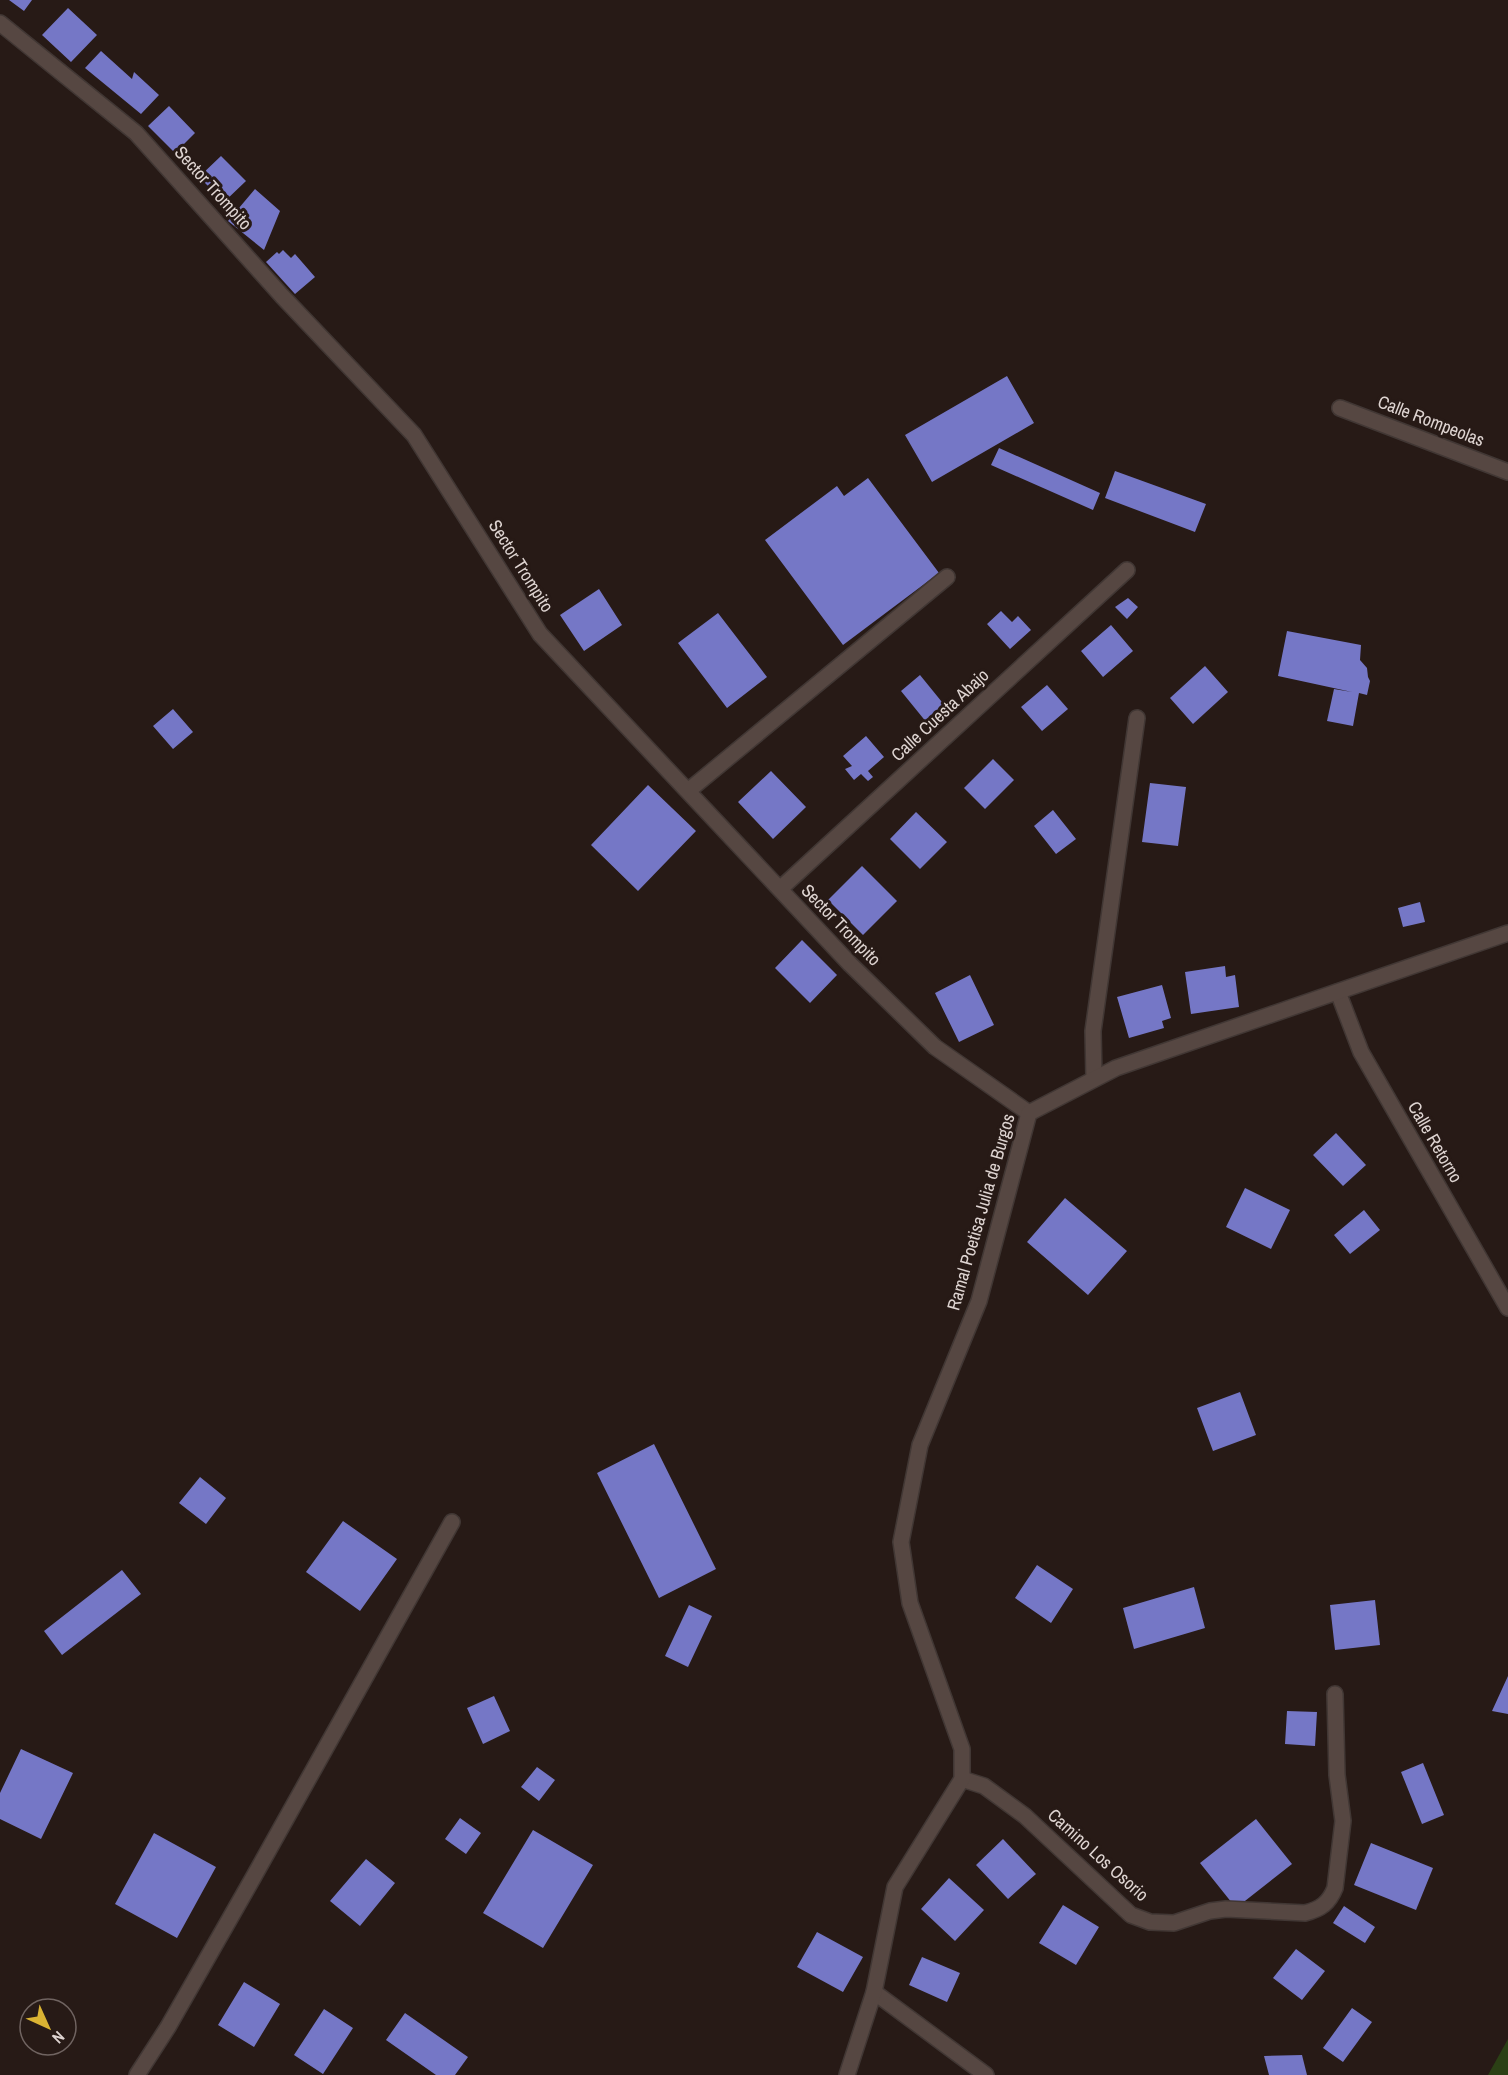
<svg xmlns="http://www.w3.org/2000/svg" width="1508" height="2075" viewBox="0 0 1508 2075" font-family="'Archivo Narrow',sans-serif">
<style>
.green{fill:#2b4015}
.building{fill:#7577c6}
.lines{fill:none;stroke-linecap:round;stroke-linejoin:round}
.street-casing{stroke:#413734;stroke-width:18}
.secondary-casing{stroke:#413734;stroke-width:18}
.street{stroke:#564742;stroke-width:15}
.secondary{stroke:#564742;stroke-width:15}
.labels{text-anchor:middle;stroke-width:6;stroke-linejoin:round;paint-order:stroke}
.street-label{font-size:18px;fill:#ded4d1;stroke:#271a16}
</style>
<rect width="100%" height="100%" fill="#271a16"/>
<path class="green" d="M1508 2039V2075H1488Z"/>
<path class="building" d="M9 0H32L24 11Z
M68 8 97 35 71 62 42 35Z
M101 51 132 79 134 72 159 95 141 114 85 68Z
M169 106 195 133 175 153 148 126Z
M221 156 246 181 224 202 199 177Z
M255 189 280 211 264 250 228 221Z
M283 250 291 258 295 254 315 277 295 294 266 262 277 252 279 254Z
M1007 376 1034 423 932 482 905 435Z
M999 448 1100 493 1093 510 991 465Z
M1115 471 1206 504 1195 532 1105 498Z
M868 478 939 573 843 645 765 540 837 486 844 496Z
M599 589 622 625 584 651 560 615Z
M1128 598 1138 607 1127 619 1115 607Z
M1001 611 1012 622 1018 616 1031 630 1010 649 987 624Z
M718 613 767 677 727 708 678 643Z
M1111 625 1133 651 1103 677 1081 651Z
M1287 631 1361 645 1360 660 1367 668 1368 677 1370 681 1367 695 1359 693 1353 726 1327 721 1334 689 1352 692 1278 676Z
M1205 666 1228 692 1193 724 1170 698Z
M920 675 946 707 927 723 901 691Z
M1047 685 1068 709 1042 731 1021 707Z
M173 709 193 732 173 749 153 726Z
M866 736 884 757 868 771 873 777 868 781 861 774 854 780 845 769 852 766 843 756Z
M993 759 1014 780 985 809 964 788Z
M771 771 806 807 773 839 738 802Z
M1150 783 1186 787 1178 846 1142 842Z
M648 785 696 831 638 891 591 845Z
M1053 810 1076 839 1056 854 1034 826Z
M916 812 947 842 920 869 890 839Z
M862 866 897 901 863 935 828 900Z
M1420 902 1425 922 1403 927 1398 908Z
M802 940 837 975 810 1003 775 968Z
M1225 966 1226 977 1235 975 1239 1007 1191 1014 1185 972Z
M970 975 994 1025 959 1042 935 993Z
M1162 985 1171 1018 1162 1021 1164 1028 1129 1038 1117 997Z
M1336 1133 1366 1165 1343 1186 1313 1155Z
M1245 1188 1290 1210 1271 1249 1226 1227Z
M1065 1198 1127 1251 1088 1295 1027 1242Z
M1364 1210 1380 1230 1350 1254 1334 1235Z
M1240 1392 1256 1435 1213 1451 1197 1408Z
M654 1444 716 1569 659 1598 597 1473Z
M200 1477 226 1498 206 1524 179 1503Z
M343 1521 397 1559 360 1611 306 1572Z
M1037 1565 1073 1589 1051 1623 1015 1598Z
M122 1570 141 1594 62 1655 44 1631Z
M1194 1587 1205 1628 1134 1649 1123 1608Z
M1375 1600 1380 1645 1335 1650 1330 1605Z
M689 1605 712 1616 688 1667 665 1656Z
M1508 1676V1714L1492 1711Z
M494 1696 510 1731 483 1744 467 1708Z
M1287 1711 1317 1712 1315 1746 1285 1744Z
M21 1749 73 1773 41 1839 0 1819V1793Z
M1423 1763 1444 1815 1422 1824 1401 1772Z
M537 1767 555 1780 539 1801 521 1787Z
M460 1818 481 1833 466 1854 445 1839Z
M1256 1819 1292 1864 1236 1908 1200 1863Z
M533 1830 593 1865 543 1948 483 1913Z
M154 1833 216 1867 177 1938 115 1904Z
M1003 1839 1036 1874 1008 1899 976 1865Z
M1371 1843 1433 1868 1416 1910 1354 1885Z
M366 1859 395 1883 360 1926 330 1901Z
M949 1878 984 1910 955 1941 921 1909Z
M1063 1905 1099 1927 1076 1965 1039 1943Z
M1344 1906 1375 1927 1365 1943 1333 1923Z
M817 1932 863 1957 843 1992 797 1967Z
M1296 1949 1325 1971 1302 2000 1273 1978Z
M922 1957 960 1973 947 2002 909 1985Z
M244 1982 280 2004 254 2047 218 2025Z
M1352 2008 1372 2022 1343 2062 1323 2048Z
M324 2009 353 2028 323 2074 294 2055Z
M405 2013 468 2057 455 2075H436L386 2040Z
M1302 2055 1307 2075H1269L1264 2056Z"/>
<g class="lines">
<defs>
<path id="street" d="M0 23 136 133 282 296 414 435 540 634 850 964 935 1047 1029 1113
M1340 408 1508 472
M688 791 947 577
M780 889 1127 570
M1338 992 1361 1052 1508 1308
M1094 1079 1093 1031 1137 718
M962 1779 984 1786 1025 1816 1131 1915 1150 1922 1174 1923 1210 1911 1226 1909 1305 1913C1321 1909 1329 1903 1335 1888L1343 1821 1337 1775 1335 1694
M874 1992 986 2075
M137 2075 168 2027 253 1878 452 1522"/>
<path id="secondary" d="M847 2075 874 1992 895 1887 962 1779V1749L910 1603 901 1542 920 1445 979 1301 1029 1113 1116 1068 1508 933"/>
</defs>
<use href="#street" class="street-casing"/>
<use href="#secondary" class="secondary-casing"/>
<use href="#street" class="street"/>
<use href="#secondary" class="secondary"/>
</g>
<g class="labels">
<g class="street-label">
<text transform="translate(213 188) rotate(48)" y="6">Sector Trompito</text>
<text transform="translate(1431 421) rotate(21)" y="6">Calle Rompeolas</text>
<text transform="translate(521 566) rotate(58)" y="6">Sector Trompito</text>
<text transform="translate(940 715) rotate(-43)" y="6">Calle Cuesta Abajo</text>
<text transform="translate(841 925) rotate(46)" y="6">Sector Trompito</text>
<text transform="translate(1435 1142) rotate(60)" y="6">Calle Retorno</text>
<text transform="translate(981 1212) rotate(-74)" y="6">Ramal Poetisa Julia de Burgos</text>
<text transform="translate(1098 1855) rotate(42)" y="6">Camino Los Osorio</text>
</g>
</g>
<g transform="translate(48 2027) rotate(135)"><circle r="28" fill="#271a16" stroke="#706461" stroke-width="1.5"/>
<path d="M0-4.5L10 22L0 15L-10 22Z" fill="#dab333"/>
<text y="-9" font-size="16" font-weight="bold" text-anchor="middle" fill="#ded4d1">N</text>
</g>
</svg>
